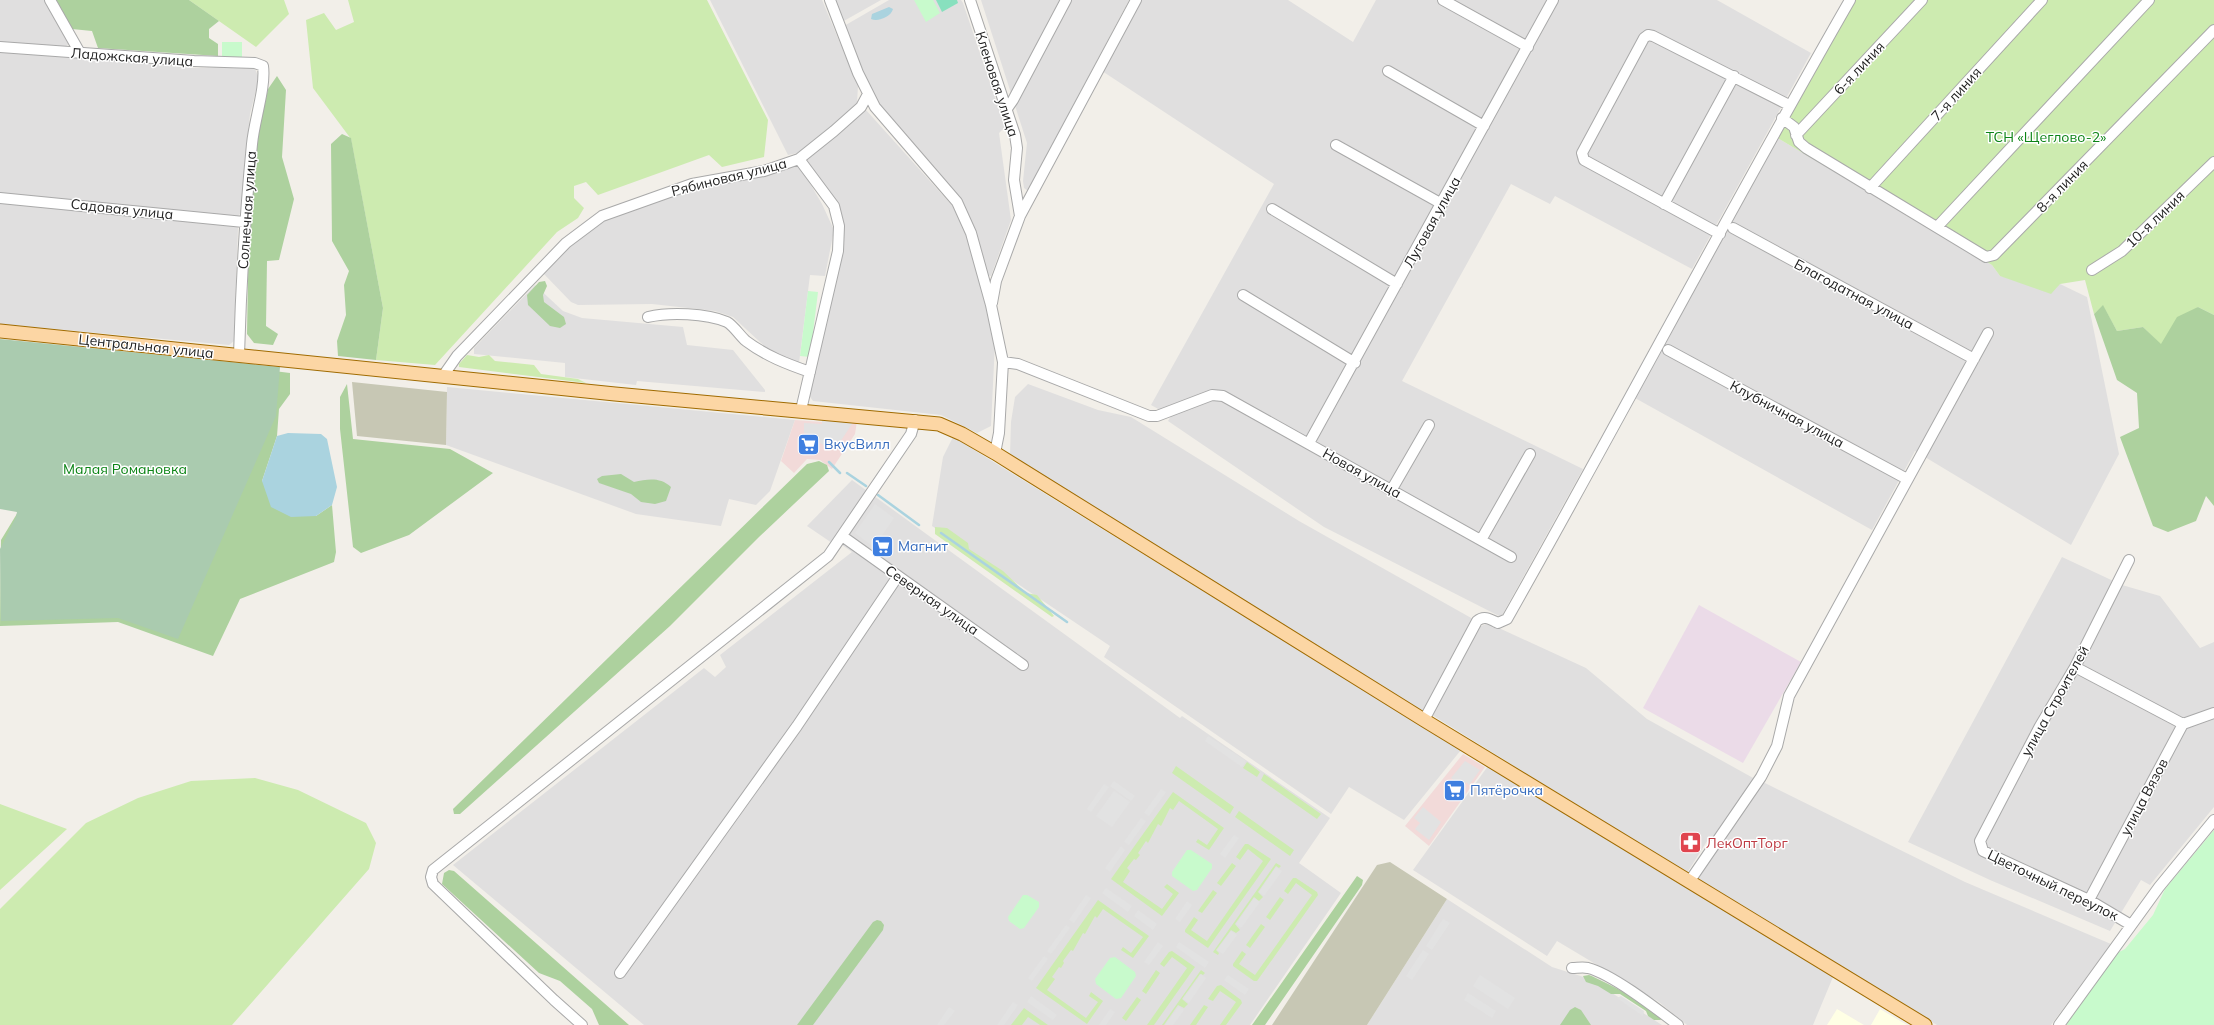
<svg xmlns="http://www.w3.org/2000/svg" width="2214" height="1025" viewBox="0 0 2214 1025" font-family="Mulish,sans-serif">
<style>
.residential{fill:#e0dfdf}
.commercial{fill:#f2dad9}
.industrial{fill:#ebdbe8}
.education{fill:#ffffe5}
.construction{fill:#c7c7b4}
.grass{fill:#cdebb0}
.forest{fill:#add19e}
.cemetery{fill:#aacbaf}
.park{fill:#c8facc}
.pitch{fill:#88e0be}
.parking{fill:#e2e2e2}
.water{fill:#aad3df}
.lines{fill:none;stroke-linecap:round;stroke-linejoin:round}
.stream{stroke:#aad3df;stroke-width:2.5}
.minor-casing{stroke:#a9a9a9;stroke-width:12}
.major-casing{stroke:#a06b00;stroke-width:15}
.minor{stroke:#fff;stroke-width:10}
.major{stroke:#fcd6a4;stroke-width:13}
.labels{text-anchor:middle;stroke-width:3;stroke-linejoin:round;paint-order:stroke}
.street-label{font-size:14px;fill:#222;stroke:#fff}
.park-label{font-size:14px;fill:#0c8416;stroke:#fff}
.shop-label{font-size:14px;fill:#366cbe;stroke:#fff;text-anchor:start}
.health-label{font-size:14px;fill:#be3a42;stroke:#fff;text-anchor:start}
</style>
<rect width="100%" height="100%" fill="#f2efe9"/>
<path class="residential" d="M0 0H47L71 42 64 48 0 44Z
M710 0H822L858 86 857 103 842 121 802 152 788 155Z
M833 0H881L842 22Z
M889 0H961L963 3 1005 127 999 133 1011 220 991 276 987 275 976 232 960 199 882 108 872 91 844 26Z
M981 0H1129L1028 191 1024 188 1023 181 1027 143Z
M1140 0H1288L1353 42 1376 0H1717L1811 53 1692 269 1555 196 1550 204 1511 184 1402 381 1583 469 1501 617 1324 527 1168 421 1171 416 1151 405 1274 184 1102 71Z
M0 51 194 68 246 66 255 69 259 78 250 114 240 214 237 217 0 195Z
M866 110 957 211 967 235 995 342 991 426 977 433 941 415 813 401 808 394 843 228 803 161Z
M1776 137 1992 265 2000 276 2060 284 2087 297 2119 454 2071 545 1915 451 1872 530 1635 398Z
M798 163 822 204 834 230 825 276 810 275 799 363 775 356 733 317 715 311 652 304 578 305 571 302 543 273 585 230 610 215 694 186Z
M0 202 237 225 238 228 234 341 229 345 0 324Z
M535 285 563 311 582 318 683 327 687 345 733 350 765 390V392L637 381 636 385 565 377V363L474 354V348Z
M1028 384 1098 410 1131 417 1299 521 1473 619 1424 712 1010 455 1011 422 1015 397Z
M447 387 795 420 770 491 756 505 729 499 721 526 636 514 446 445Z
M953 437 1461 750 1404 820 1349 787 1331 814 1104 657 1110 646 932 526 943 457Z
M852 480 1180 718 1182 716 1330 818 1299 863 1341 893 1250 1025H644L453 865 704 668 715 677 726 667 720 655 852 552 842 545 832 543 807 526Z
M2062 557 2122 585 2160 596 2200 648 2214 642V807L2150 885 2141 880 2110 931 1990 880 1908 842Z
M1488 623 1586 668 1647 719 1755 779 1714 840 1709 838 1687 873 1432 715 1477 628Z
M1488 766 1833 977 1813 1025H1687L1659 1002 1557 941 1547 956 1413 870Z
M1763 782 1965 882 2111 944 2051 1025H1937L1697 880Z
M1447 899 1552 967 1590 979 1662 1025H1367Z"/>
<path class="commercial" d="M822 418 857 421 855 434 832 469 820 460 807 459 794 473 781 461 795 420 822 422Z
M1463 754 1485 767 1429 846 1405 826Z"/>
<path class="industrial" d="M1699 605 1801 662 1743 763 1643 708Z"/>
<path class="education" d="M1837 1009 1864 1025H1827Z
M1880 1009 1907 1025H1871Z"/>
<path class="construction" d="M352 382 447 392 446 445 357 436Z
M1390 862 1447 899 1367 1025H1272L1377 865Z"/>
<path class="grass" d="M189 0H284L289 14 256 47Z
M348 0H707L768 120 764 157 722 167 709 155 598 195 586 182 574 186V198L584 208 578 218 557 232 435 365 376 360 383 308 351 139 313 88 306 20 324 13 336 30 354 22Z
M1854 0H2214V315L2198 307 2161 345 2143 327 2117 331 2103 306 2094 314 2085 280 2060 284 2051 294 2000 276 1992 265 1776 137Z
M467 355 479 357 489 355 495 361 534 365 541 374 578 379 586 383 459 367V364Z
M935 527 947 528 968 543 969 549 1003 571 1026 593 1037 595 1054 616 1052 617 935 534Z
M1247 762 1260 772 1257 777 1243 768Z
M1176 766 1234 807 1230 814 1172 773Z
M1264 774 1321 814 1317 819 1261 780Z
M255 778 298 790 366 823 376 843 369 869 232 1025H0V909L86 823 138 798 191 781Z
M1173 792 1224 828 1209 850 1196 842 1198 839 1207 845 1218 829 1179 801 1173 810 1170 808 1161 826 1158 824 1148 843 1146 841 1138 853 1140 855 1136 860 1134 859 1127 868 1130 871 1123 882 1162 909 1173 894 1164 887 1167 884 1179 893 1162 916 1111 879Z
M0 804 67 829 0 890Z
M1239 811 1294 850 1290 856 1235 817Z
M1245 844H1248L1271 859 1208 948 1185 932V930L1194 917 1198 920 1191 930 1207 941 1263 861 1248 849 1240 860 1236 857Z
M1232 863 1236 866 1221 886 1217 883Z
M1276 863 1281 866 1279 868 1276 866 1258 892 1263 897 1259 901 1254 897 1235 924 1240 930 1236 933 1231 930 1216 950 1219 953 1218 955 1213 952Z
M1293 878H1296L1317 892 1318 895 1257 981H1254L1233 966V964L1242 951 1246 954 1239 964 1255 975 1312 895 1296 883 1288 894 1284 891Z
M1213 890 1217 893 1202 913 1198 911Z
M1280 897 1284 900 1270 920 1266 917Z
M1098 900 1149 936 1133 958 1121 950 1123 947 1131 953 1143 937 1103 909 1097 918 1095 916 1085 934 1083 933 1073 951 1071 950 1063 961 1064 963 1061 968 1059 967 1052 977 1055 979 1047 990 1086 1018 1098 1002 1089 996 1091 992 1103 1001 1087 1024 1036 988Z
M1261 924 1265 927 1250 948 1246 945Z
M1172 951 1195 967 1154 1025H1147L1187 968 1172 957 1164 967 1160 964 1169 952Z
M1156 970 1160 973 1146 994 1142 991Z
M1201 970 1205 973 1203 975 1200 974 1182 999 1188 1004 1184 1008 1178 1005 1164 1025H1162Z
M1221 985 1241 1000 1242 1003 1226 1025H1220L1236 1002 1220 991 1213 1001 1208 999 1217 986Z
M1137 997 1141 1000 1126 1021 1122 1018Z
M1204 1005 1208 1007 1196 1025H1190Z
M1024 1008 1048 1025H1040L1028 1017 1022 1025H1011Z"/>
<path class="forest" d="M56 0H189L219 21 209 29V38L218 44V56L98 48 92 31 72 29Z
M277 76 286 90 282 157 294 199 279 260 267 261 266 326 278 334 273 345 254 343 247 334 249 225 257 140 268 89Z
M342 134 351 138 383 308 376 360 338 356 337 341 346 315 344 285 349 271 332 241 331 144Z
M545 281 547 286 543 295 544 302 564 317 566 324 560 328 550 326 528 305 527 295 539 282Z
M2103 305 2117 331 2143 327 2161 344 2177 317 2198 307 2214 315V506L2206 496 2196 521 2168 532 2153 526 2120 437 2139 428 2137 393 2117 380 2094 314Z
M241 367 290 373V394L279 409 277 436 262 481 316 516 332 505 336 552 334 562 240 599 213 656 118 622 0 626 1 540 35 484Z
M347 384 353 439 450 449 493 473 409 535 361 553 353 547 340 429V397Z
M819 461 827 465 829 471 759 537 670 626 460 814H454L453 809 807 464Z
M621 474 634 482C648 479 660 477 671 487L666 501 655 504 641 502 631 494 599 483 597 479 602 476Z
M449 870 454 871 629 1025H599L592 1009 560 981 539 973 442 884 444 873Z
M1357 876 1363 880 1362 885 1265 1025H1252Z
M877 920 881 921 884 925 883 930 813 1025H797L873 922Z
M1589 975C1602 980 1657 1008 1661 1020H1654L1648 1016 1646 1011 1620 994H1611L1598 986 1586 982 1583 976Z
M1575 1007 1581 1010 1591 1025H1560L1570 1010Z"/>
<path class="cemetery" d="M0 339 280 367 276 416 178 639 118 618 1 621 0 549 16 517 17 512 0 509Z"/>
<path class="park" d="M914 0H933L940 13 926 22Z
M222 42H242V58H222Z
M808 291 818 292 810 357 800 356Z
M2214 830V1025H2064L2115 954 2125 949 2153 915 2165 889Z
M1187 850H1191L1212 864V868L1197 890 1193 891 1172 876V872Z
M1023 895H1027L1039 902V907L1024 928 1020 929 1009 921 1008 917Z
M1115 957 1135 972 1136 976 1121 998 1116 999 1096 984 1095 979 1110 958Z"/>
<path class="pitch" d="M936 0H957L958 3 942 12Z"/>
<path class="parking" d="M822 419 854 421 836 448H827L809 434 804 433V423L822 424Z
M875 504 894 518 874 547 855 533Z
M1208 736 1246 761 1242 767 1205 741Z
M1465 761 1480 770 1469 785 1466 782 1464 785 1458 780 1456 782 1451 778Z
M1114 781 1135 796 1131 801 1110 786Z
M1104 784 1109 787 1091 812 1087 809Z
M1161 789 1166 792 1149 816 1144 813Z
M1114 791 1130 802 1112 827 1096 816Z
M1423 807 1441 822 1429 840 1415 829 1420 823 1414 818Z
M1141 818 1146 821 1129 845 1124 842Z
M1234 835 1239 838 1225 858 1220 854Z
M1121 846 1125 850 1110 872 1105 868Z
M1276 867 1282 871 1264 896 1259 892Z
M1106 888 1132 906 1128 912 1102 893Z
M1086 895 1091 898 1074 923 1069 920Z
M1254 898 1260 902 1241 928 1236 924Z
M1187 901 1192 905 1180 922 1175 919Z
M1138 910 1157 924 1153 930 1134 916Z
M1443 919 1450 923 1432 950 1426 946Z
M1066 925 1070 928 1051 954 1047 951Z
M1231 931 1237 935 1223 954 1217 950Z
M1158 942 1163 946 1149 965 1144 962Z
M1179 942 1209 962 1205 968 1176 947Z
M1423 950 1429 954 1412 980 1406 976Z
M1044 956 1048 959 1032 981 1028 978Z
M1201 974 1206 978 1189 1003 1183 999Z
M1228 975 1249 989 1245 995 1224 980Z
M1480 975 1515 998 1508 1009 1473 986Z
M1468 993 1496 1011 1492 1018 1464 1000Z
M1031 996 1057 1015 1053 1020 1027 1002Z
M1621 996 1644 1011 1643 1016 1617 998Z
M1013 1002 1018 1005 1004 1025H997Z
M1179 1006 1184 1010 1173 1025H1165Z
M949 1007 955 1011 944 1025H937Z
M1110 1009 1115 1012 1106 1025H1099Z"/>
<path class="water" d="M889 7 893 9C891 17 878 22 871 19L872 14Z
M288 433 321 434 327 439 337 487 332 505 316 516 291 517 271 507 262 481 277 436Z"/>
<g class="lines">
<path class="stream" d="M829 462 840 473
M847 473 866 486
M878 495 919 525
M941 533 1067 622"/>
<defs>
<path id="minor" d="M50 0 80 53
M830 0 858 73 875 107 957 202 971 233 991 305 1003 362 999 433 995 453
M970 0 1015 135 1017 148 1014 180 1020 216
M1443 0 1528 47
M0 47 194 61 255 63 263 66C266 87 254 121 252 144 245 215 241 285 239 355
M1388 71 1484 126
M1006 110 1013 100 1066 0
M1782 118 1794 127 1799 142 1806 148 1986 257 1994 255 2214 30
M1796 135 1922 0
M1336 145 1442 204
M799 159 834 206 839 226 838 251 801 410
M1870 188 2042 0
M0 198 244 222
M1664 204 1734 76
M1272 209 1397 284
M1937 227 2149 0
M1733 228 1974 359
M1720 234 1584 160 1582 153 1644 38 1648 35 1653 36 1789 105
M2092 270 2122 251 2214 162
M1243 295 1355 363
M992 303 996 281 1020 216 1136 0
M648 317C669 312 706 313 727 322 734 326 740 336 746 341 766 356 787 364 810 372
M1668 350 1907 479
M1003 362 1018 364 1149 416H1157L1212 395 1223 396 1511 557
M443 376 457 356 566 243 602 216 692 184 764 171 799 159 834 131 861 107 868 94
M1309 443 1553 0
M1392 489 1429 425
M842 536 1023 665
M1481 540 1530 454
M2129 560 2075 667 2040 726 1980 841 1983 851 2089 900 2131 925
M2075 667 2183 724
M1424 720 1477 621C1484 615 1490 619 1498 623L1507 619C1623 414 1732 205 1850 0
M1689 882 1761 777 1777 746 1789 696 1988 333
M2089 900 2183 724 2214 713
M1572 968C1577 968 1583 967 1588 968 1612 974 1657 1009 1678 1025
M620 973 797 726 898 576
M582 1025 554 1000 433 884 431 877 433 870 828 556 911 434 915 420
M2059 1025 2159 887 2214 820"/>
<path id="major" d="M0 331 615 394 939 424 962 434 995 453 1424 720 1925 1025"/>
</defs>
<use href="#minor" class="minor-casing"/>
<use href="#major" class="major-casing"/>
<use href="#minor" class="minor"/>
<use href="#major" class="major"/>
</g>
<defs>
<symbol id="supermarket-square" viewBox="-11 -11 22 22"><rect x="-9" y="-9" width="18" height="18" rx="4" fill="#3f7fe0" stroke="#fff"/><path d="M-6-5.5h2.5l.6 2H6L4.5 2H-2.5L-4.4-4H-6ZM-1.5 3.2a1.3 1.3 0 1 0 .1 0ZM3 3.2a1.3 1.3 0 1 0 .1 0Z" fill="#fff"/></symbol>
<symbol id="pharmacy-square" viewBox="-11 -11 22 22"><rect x="-9" y="-9" width="18" height="18" rx="4" fill="#e0444e" stroke="#fff"/><path d="M-2-6h4v4h4v4h-4v4h-4v-4h-4v-4h4Z" fill="#fff"/></symbol>
</defs>
<g fill-rule="evenodd">
<use href="#supermarket-square" x="796" y="432" width="25" height="25"/>
<use href="#supermarket-square" x="870" y="534" width="25" height="25"/>
<use href="#supermarket-square" x="1442" y="778" width="25" height="25"/>
<use href="#pharmacy-square" x="1678" y="830" width="25" height="25"/>
</g>
<g class="labels">
<g class="street-label">
<text transform="translate(132 57) rotate(4)" y="5">Ладожская улица</text>
<text transform="translate(1859 68) rotate(-47)" y="5">6-я линия</text>
<text transform="translate(997 84) rotate(72)" y="5">Кленовая улица</text>
<text transform="translate(1956 94) rotate(-48)" y="5">7-я линия</text>
<text transform="translate(729 177) rotate(-14)" y="5">Рябиновая улица</text>
<text transform="translate(2062 186) rotate(-46)" y="5">8-я линия</text>
<text transform="translate(122 209) rotate(6)" y="5">Садовая улица</text>
<text transform="translate(247 210) rotate(-86)" y="5">Солнечная улица</text>
<text transform="translate(2155 219) rotate(-44)" y="5">10-я линия</text>
<text transform="translate(1432 222) rotate(-61)" y="5">Луговая улица</text>
<text transform="translate(1854 294) rotate(28)" y="5">Благодатная улица</text>
<text transform="translate(146 346) rotate(6)" y="5">Центральная улица</text>
<text transform="translate(1787 414) rotate(28)" y="5">Клубничная улица</text>
<text transform="translate(1362 473) rotate(29)" y="5">Новая улица</text>
<text transform="translate(932 600) rotate(35)" y="5">Северная улица</text>
<text transform="translate(2055 701) rotate(-61)" y="5">улица Строителей</text>
<text transform="translate(2144 797) rotate(-62)" y="5">улица Вязов</text>
<text transform="translate(2053 885) rotate(26)" y="5">Цветочный переулок</text>
</g>
<g class="park-label">
<text x="2046" y="142">ТСН «Щеглово-2»</text>
<text x="125" y="474">Малая Романовка</text>
</g>
<g class="shop-label">
<text x="824" y="449">ВкусВилл</text>
<text x="898" y="551">Магнит</text>
<text x="1470" y="795">Пятёрочка</text>
</g>
<g class="health-label">
<text x="1706" y="848">ЛекОптТорг</text>
</g>
</g>
</svg>
